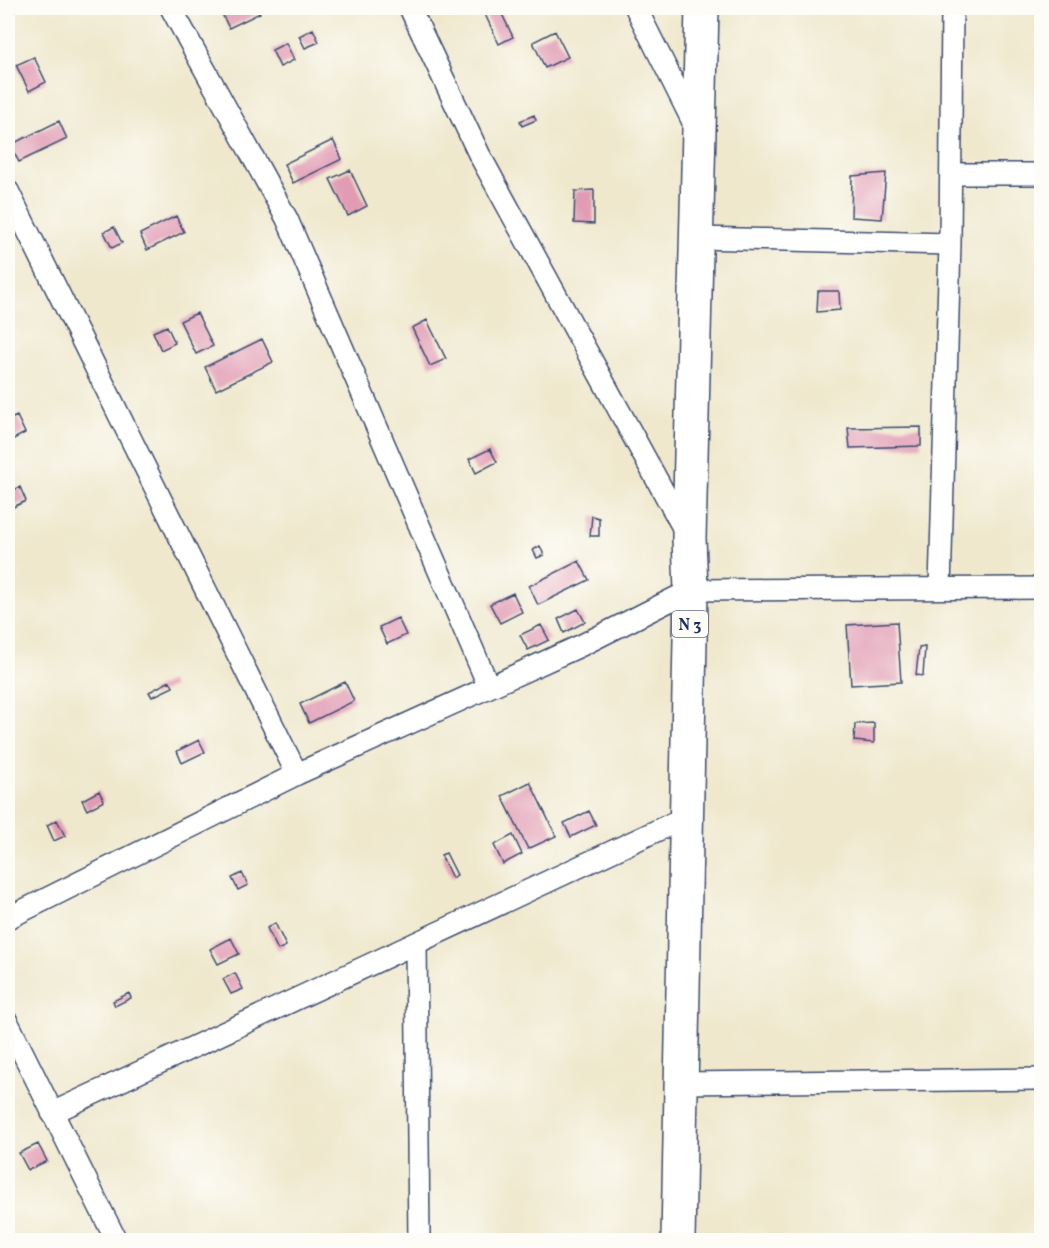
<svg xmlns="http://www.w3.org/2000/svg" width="1049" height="1248" viewBox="0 0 1049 1248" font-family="Vollkorn,serif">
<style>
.building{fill:#e19bb4}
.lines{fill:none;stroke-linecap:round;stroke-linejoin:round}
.street-casing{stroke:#3b4b6f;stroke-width:24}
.primary-casing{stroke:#3b4b6f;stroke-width:36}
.street{stroke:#fff;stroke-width:21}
.primary{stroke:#fff;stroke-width:33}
.labels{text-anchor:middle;stroke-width:5;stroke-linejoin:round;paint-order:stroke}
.shield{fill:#fdfcf7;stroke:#5f6c8c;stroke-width:1.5}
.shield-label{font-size:16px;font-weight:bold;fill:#1b2f5e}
</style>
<rect width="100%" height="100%" fill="#fdfcf7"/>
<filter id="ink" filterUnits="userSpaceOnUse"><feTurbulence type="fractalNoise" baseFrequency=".0167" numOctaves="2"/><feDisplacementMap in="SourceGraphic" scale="12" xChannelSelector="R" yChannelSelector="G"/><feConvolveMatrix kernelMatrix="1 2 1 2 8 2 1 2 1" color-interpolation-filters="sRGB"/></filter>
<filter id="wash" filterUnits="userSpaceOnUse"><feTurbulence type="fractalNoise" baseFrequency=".008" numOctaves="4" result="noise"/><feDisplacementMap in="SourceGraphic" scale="24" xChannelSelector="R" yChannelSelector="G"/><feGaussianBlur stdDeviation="1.35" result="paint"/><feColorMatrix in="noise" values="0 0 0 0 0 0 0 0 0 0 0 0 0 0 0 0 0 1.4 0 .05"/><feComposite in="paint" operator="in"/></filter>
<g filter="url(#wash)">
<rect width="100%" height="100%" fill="#efe8cd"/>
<g id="blocks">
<path class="building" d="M240 8H257L260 13 229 28 223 16Z
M482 8H499L513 37 499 44Z
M313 29 319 42 305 48 299 36Z
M555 31 568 57 545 68 533 42Z
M286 43 294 60 280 67 272 50Z
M34 57 46 82 29 91 16 65Z
M534 115 536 120 522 126 520 121Z
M59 121 67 139 19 162 10 145Z
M333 140 342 159 293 183 284 164Z
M350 170 367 206 348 216 330 179Z
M886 173 882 219 851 217 852 176Z
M594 190V224L574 223 575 191Z
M176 216 184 232 147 250 140 234Z
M114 227 122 243 112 248 104 232Z
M818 291H839L840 310 817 312Z
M197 313 213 346 196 354 180 321Z
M427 320 446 359 430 366 412 328Z
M167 326 175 343 161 350 153 332Z
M262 339 273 362 216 390 205 367Z
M17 416 25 433 10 441 8 436V420Z
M921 427V446L850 448 848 428Z
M490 449 497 462 476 473 469 459Z
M20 487 26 501 9 509 8 493Z
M592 516 599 518V536H590Z
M540 546 544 555 537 558 533 550Z
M579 561 589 580 538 605 529 586Z
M513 593 522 612 500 623 490 604Z
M578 609 585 622 564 633 558 619Z
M398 618 406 635 387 644 379 627Z
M897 622 901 682 851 685 847 625Z
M541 625 549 640 528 650 520 635Z
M925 647 923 676 916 675 919 648Z
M170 681 173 687 152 697 149 692Z
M345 682 354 701 309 723 300 704Z
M874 723V743L854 741 855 724Z
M199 740 205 752 182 763 177 751Z
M530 782 556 836 528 849 502 796Z
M99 791 104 801 87 810 82 800Z
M589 811 596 825 571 837 564 823Z
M57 820 65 836 54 841 47 825Z
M513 835 522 854 503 864 494 845Z
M446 853 457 875 452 878 441 855Z
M242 873 248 885 238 890 232 878Z
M275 923 286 946 278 950 267 928Z
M231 938 239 954 218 964 210 949Z
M235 973 243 989 231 994 223 979Z
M129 993 131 998 115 1006 113 1001Z
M38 1144 47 1161 28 1170 19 1153Z"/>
</g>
</g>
<g filter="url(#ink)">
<use href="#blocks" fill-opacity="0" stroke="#3b4b6f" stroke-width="1.5"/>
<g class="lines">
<defs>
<path id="street" d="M171 8 287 219 489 687
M410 8 479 154 686 533
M636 8 696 128
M951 174H1042
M8 191 297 774
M698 238 950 244
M940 588 950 244 952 8
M8 918 297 774 582 645 691 590 1042 588
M416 943 419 1240
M8 1023 116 1240
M681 1083 1042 1079
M52 1113 686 817"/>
<path id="primary" d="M678 1240 691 590 689 538 702 8"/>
</defs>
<use href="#street" class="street-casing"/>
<use href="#primary" class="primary-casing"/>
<use href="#street" class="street"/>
<use href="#primary" class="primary"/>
</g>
</g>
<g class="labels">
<rect class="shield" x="672" y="611" width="36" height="26" rx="4.5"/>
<g class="shield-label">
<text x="690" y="630">N 3</text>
</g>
</g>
<rect width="1049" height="1248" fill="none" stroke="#fdfcf7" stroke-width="30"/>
</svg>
